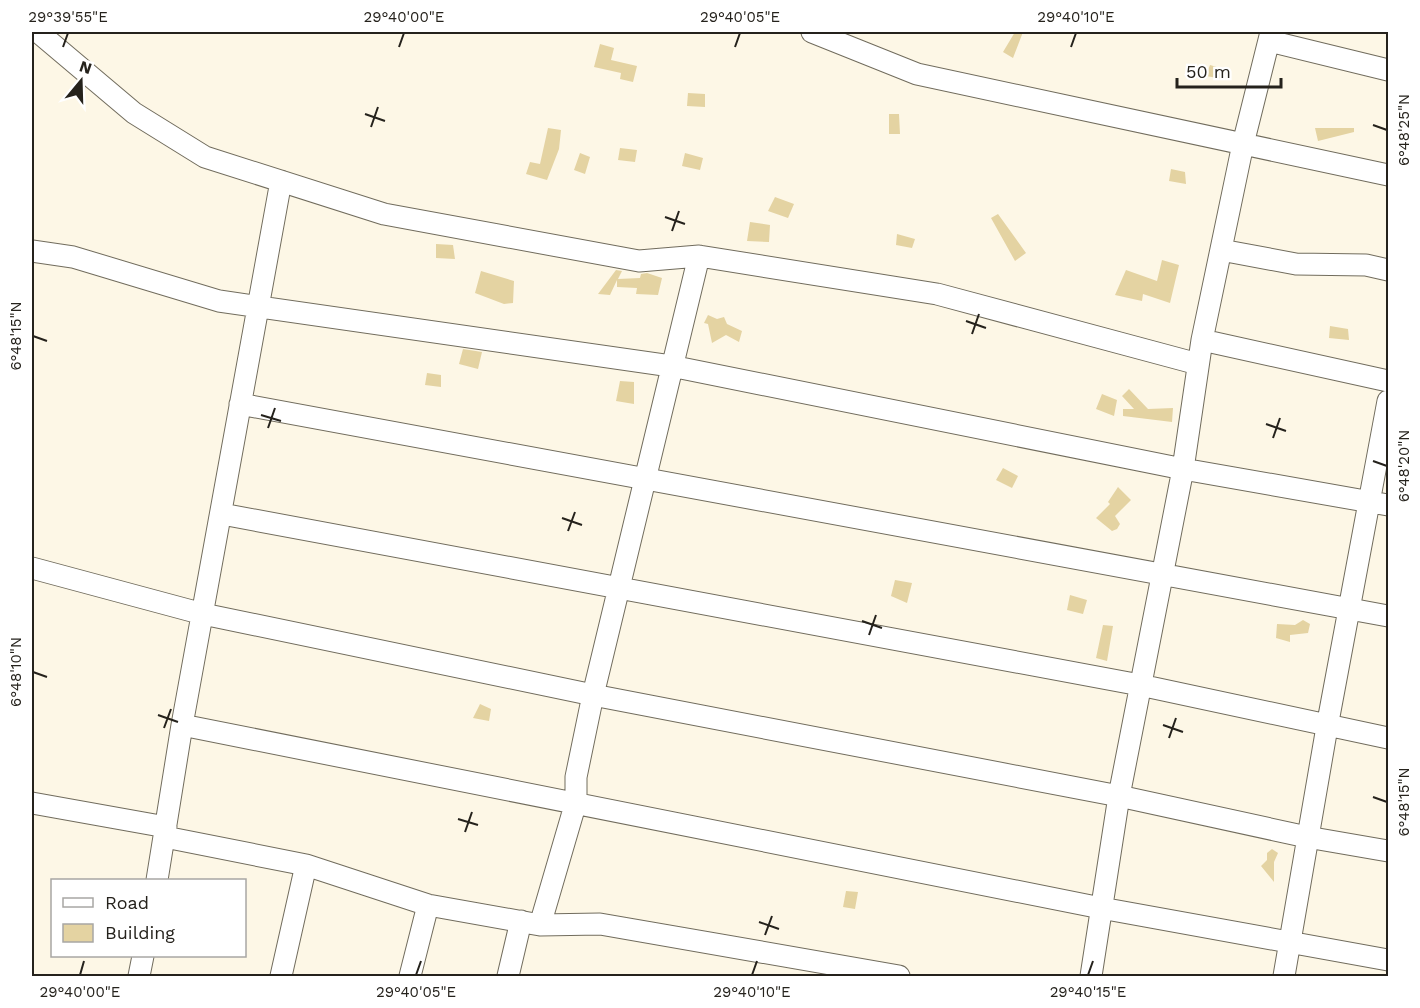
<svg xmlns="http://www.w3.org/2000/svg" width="1420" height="1008" viewBox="0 0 1420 1008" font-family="'Work Sans',sans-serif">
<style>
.building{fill:#e4d3a2}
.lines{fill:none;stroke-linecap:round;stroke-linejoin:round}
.minor-casing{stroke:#716c5d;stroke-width:23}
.minor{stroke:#fff;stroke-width:21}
.ticks{fill:none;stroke:#25221c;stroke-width:2}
.neatline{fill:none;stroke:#25221c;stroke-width:2}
.ticks-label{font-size:15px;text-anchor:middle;fill:#25221c}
</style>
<rect width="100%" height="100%" fill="#fdf7e6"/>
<path class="building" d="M1015 32H1023L1013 58 1003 52Z
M600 44 614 48 611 60 637 66 633 82 620 79 621 73 594 67Z
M1210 65 1227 70 1223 79 1206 76Z
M688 93 705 94V107L687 106Z
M889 114H899L900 134H889Z
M548 128 561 130 559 149 547 180 526 174 530 162 540 164Z
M1315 128H1354V132L1318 141Z
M620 148 637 150 635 162 618 160Z
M580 153 590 157 585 174 574 170Z
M685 153 703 158 700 170 682 166Z
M1171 169 1185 172 1186 184 1169 181Z
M775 197 794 204 788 218 768 211Z
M998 214 1026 253 1015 261 991 218Z
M750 222 770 225 769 242 747 241Z
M897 234 915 239 912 248 896 245Z
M436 244 453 245 455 259 436 258Z
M1162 260 1179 265 1170 303 1143 294 1142 301 1115 295 1126 270 1157 281Z
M616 270 622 271 618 279 640 278 641 274 647 273 662 278 658 295 636 294 637 288 617 287V280L610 295 598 294Z
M481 271 514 281 513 303 504 304 475 293Z
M708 315 717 319 724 317 727 324 742 331 739 342 726 335 712 343 708 324 704 323Z
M1330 326 1348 329 1349 340 1329 338Z
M463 349 482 352 478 369 459 364Z
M427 373 441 375V387L425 385Z
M620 381 634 382V404L616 401Z
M1129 389 1148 409 1173 408 1172 422 1123 416V409H1134L1122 396Z
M1102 394 1117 400 1114 416 1096 409Z
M1003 468 1018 476 1012 488 996 480Z
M1118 487 1131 500 1115 516 1120 524 1117 529 1112 531 1096 518 1110 504 1108 502Z
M895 580 912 583 907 603 891 596Z
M1070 595 1087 600 1083 614 1067 610Z
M1303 620 1310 624 1308 633 1290 635V642L1276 638 1277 624 1295 625Z
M1103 625 1113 626 1107 661 1096 658Z
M480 704 491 709 489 721 473 718Z
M1272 849 1278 853 1274 862V882L1261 866 1267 860V853Z
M846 891 858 892 855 909 843 907Z"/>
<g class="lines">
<defs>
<path id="minor" d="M38 32 134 113 205 157 384 214 639 261 699 256 937 294 1198 364
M812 32 917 74 1388 175
M1269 41 1388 70
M1221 250 1296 264 1366 265 1388 270
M32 251 73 257 219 301 671 366 1183 469 1388 505
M1202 340 1388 381
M240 404 1388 616
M222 514 1140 685 1388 738
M32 568 203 614 593 695 1119 796 1307 837 1388 851
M182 725 1101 908 1388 960
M32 803 166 827
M165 837 306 865 428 905 540 925 600 924 899 976
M157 880 182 725 281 181
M540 925 576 802V777L593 695 699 256
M139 976 143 956
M281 976 306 865
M410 976 428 905
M508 976 521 921
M1091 976 1119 796 1183 469 1202 340 1243 144 1271 32
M1284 976 1327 727 1388 401"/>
</defs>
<use href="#minor" class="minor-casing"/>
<use href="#minor" class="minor"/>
</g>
<path class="ticks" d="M63 47 68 33M399 47 404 33M735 47 740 33M1071 47 1076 33M365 114 385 121M1373 125 1387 130M371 127 378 107M665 217 685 224M672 231 679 211M966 321 986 328M972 334 979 314M33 336 47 341M261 415 281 421M1266 424 1286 431M268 428 275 408M1273 438 1280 418M1373 461 1387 466M562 518 582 525M568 531 575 512M862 621 882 628M869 635 876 615M33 672 47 677M158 715 178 722M1163 725 1183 732M164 728 171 709M1169 738 1176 718M1373 797 1387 802M458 819 478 825M465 832 472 812M759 922 779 929M765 935 772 916M80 975 84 961M416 975 421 961M752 975 757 961M1088 975 1093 961"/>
<rect width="1420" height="1008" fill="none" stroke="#ffffff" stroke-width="66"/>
<rect x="51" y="879" width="195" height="78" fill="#ffffff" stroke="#a8a7a4" stroke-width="1.5"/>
<rect x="63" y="898" width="30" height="9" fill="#ffffff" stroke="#a8a7a4" stroke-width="1.5"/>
<text x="105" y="909" font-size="18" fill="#25221c">Road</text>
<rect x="63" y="924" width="30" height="18" fill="#e4d3a2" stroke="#a8a7a4" stroke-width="1.5"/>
<text x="105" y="939" font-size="18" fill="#25221c">Building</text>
<g transform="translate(81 81) rotate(19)" stroke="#ffffff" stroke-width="4.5" paint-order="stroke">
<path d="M0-4.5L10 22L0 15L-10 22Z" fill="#25221c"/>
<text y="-9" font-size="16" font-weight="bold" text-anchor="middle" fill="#25221c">N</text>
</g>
<path d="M1177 78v9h104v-9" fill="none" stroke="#25221c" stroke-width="3"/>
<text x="1186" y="78" font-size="18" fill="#25221c" stroke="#ffffff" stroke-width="4.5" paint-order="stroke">50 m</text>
<rect x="33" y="33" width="1354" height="942" class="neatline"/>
<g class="ticks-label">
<text x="68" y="22">29°39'55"E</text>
<text x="404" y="22">29°40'00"E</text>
<text x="740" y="22">29°40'05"E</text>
<text x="1076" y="22">29°40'10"E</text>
<text transform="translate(1404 130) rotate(-90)" y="5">6°48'25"N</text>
<text transform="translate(16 336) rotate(-90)" y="5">6°48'15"N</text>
<text transform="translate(1404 466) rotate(-90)" y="5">6°48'20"N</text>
<text transform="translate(16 672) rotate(-90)" y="5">6°48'10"N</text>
<text transform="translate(1404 802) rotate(-90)" y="5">6°48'15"N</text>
<text x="80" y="997">29°40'00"E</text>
<text x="416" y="997">29°40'05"E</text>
<text x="752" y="997">29°40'10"E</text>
<text x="1088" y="997">29°40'15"E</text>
</g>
</svg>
